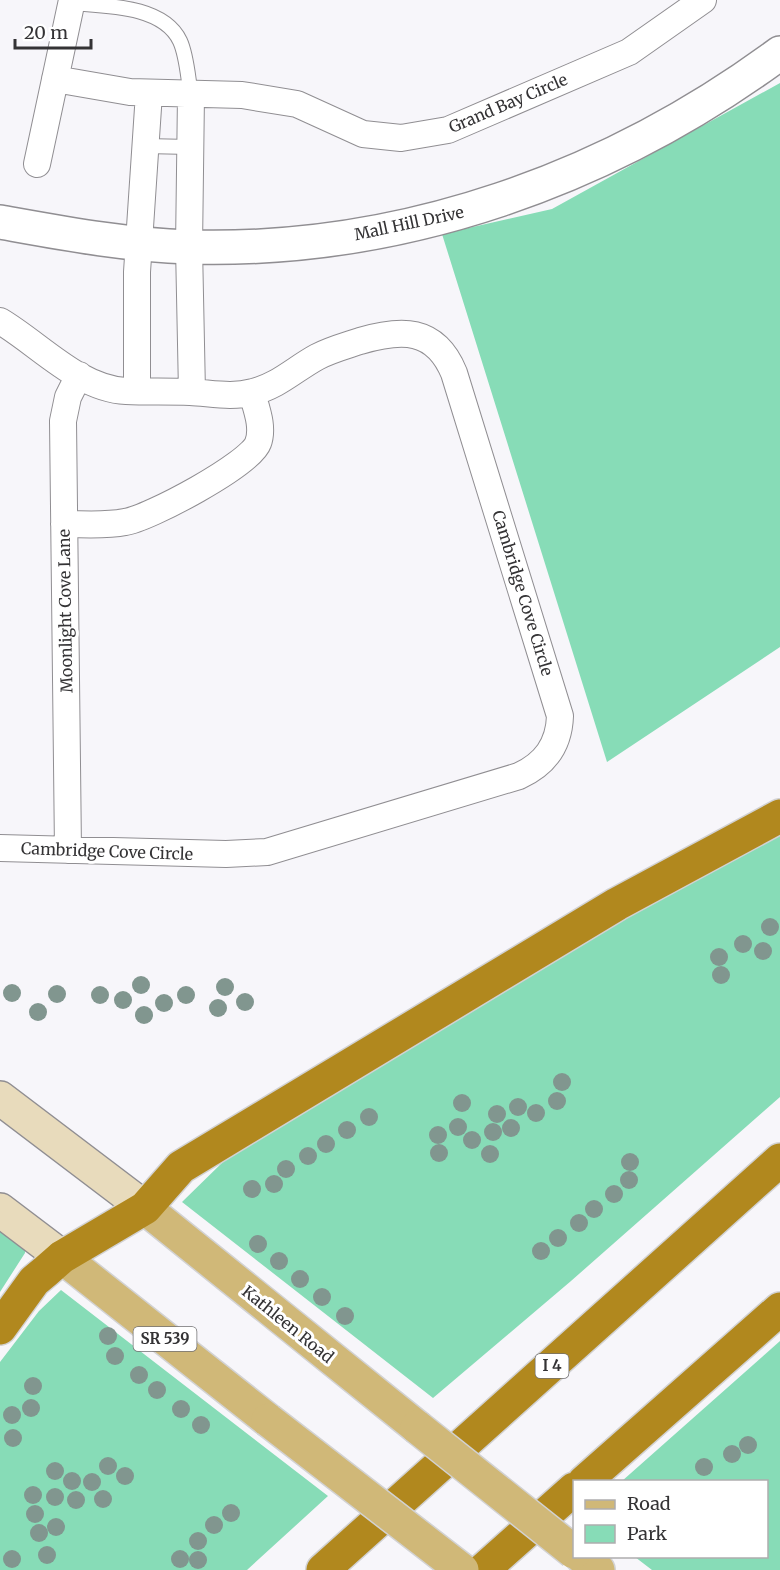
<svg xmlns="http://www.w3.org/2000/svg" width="780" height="1570" viewBox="0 0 780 1570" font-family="Merriweather,serif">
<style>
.green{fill:#87dcb7}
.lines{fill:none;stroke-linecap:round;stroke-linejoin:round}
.service-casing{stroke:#908e92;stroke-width:16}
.minor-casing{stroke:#908e92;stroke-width:28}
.tertiary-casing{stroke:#908e92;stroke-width:36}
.secondary-casing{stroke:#908e92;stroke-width:36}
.primary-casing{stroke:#d2d2d3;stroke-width:36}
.motorway-casing{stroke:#d2d2d3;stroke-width:36}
.service{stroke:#fff;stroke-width:14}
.minor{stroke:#fff;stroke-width:26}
.tertiary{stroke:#fff;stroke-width:33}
.secondary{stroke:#e8dbbc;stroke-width:33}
.primary{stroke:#d0b878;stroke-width:33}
.motorway{stroke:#b1881e;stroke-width:33}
.primary-bridge-casing{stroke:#d2d2d3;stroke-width:36;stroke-linecap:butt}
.primary-bridge{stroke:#d0b878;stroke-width:33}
.tree{fill:#81968f}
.labels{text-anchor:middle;stroke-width:6;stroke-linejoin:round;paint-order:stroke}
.shield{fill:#fff;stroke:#717072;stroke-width:1.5}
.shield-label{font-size:15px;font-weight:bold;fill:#343335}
.street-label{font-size:16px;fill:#343335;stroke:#fff}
</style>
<rect width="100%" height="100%" fill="#f7f6fa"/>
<path class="green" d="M780 83V647L607 762 442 234 552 209Z
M780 821V1097L571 1281 433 1398 182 1202 227 1158 266 1132 499 995 683 878Z
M0 1229 25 1249V1253L0 1292Z
M61 1290 328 1496 247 1570H0V1362L39 1311Z
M780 1341V1570H652L635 1557 766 1556V1482L622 1481Z"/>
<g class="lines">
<defs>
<path id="service" d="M71 3C105 6 163 5 180 41 187 56 188 79 191 95
M145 146 190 147"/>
<path id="minor" d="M55 79 130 92 242 95 297 104 363 134 401 138 448 130 629 52 703 0
M191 95 189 247 192 392
M37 164 72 0
M0 321C39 344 79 389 126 391 147 392 169 391 190 392 211 393 232 398 253 392 278 386 295 369 317 357 330 350 345 346 360 341 401 329 435 327 454 373L560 716C559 745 545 764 519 776L267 852 226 854 0 848
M137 391V272L149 93
M64 524C84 524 105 526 125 522 148 519 251 464 258 443 264 427 256 408 252 393
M68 850 63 421 68 397 79 375"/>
<path id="tertiary" d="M0 222C62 233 125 245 189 247 403 253 609 179 780 53"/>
<path id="secondary" d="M0 1098 145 1208
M0 1210 62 1257"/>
<path id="primary" d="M145 1208 417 1427
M62 1257 268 1420
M581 1556 598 1570"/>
<path id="motorway" d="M0 1328 34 1281 46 1271 62 1257 145 1208 181 1167 617 904 780 816
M584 1482 780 1309
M323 1570 780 1160
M483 1570 574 1489"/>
</defs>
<use href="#service" class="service-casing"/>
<use href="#minor" class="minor-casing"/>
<use href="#tertiary" class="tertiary-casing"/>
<use href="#secondary" class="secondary-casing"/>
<use href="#primary" class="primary-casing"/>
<use href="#motorway" class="motorway-casing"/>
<use href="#service" class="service"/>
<use href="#minor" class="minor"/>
<use href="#tertiary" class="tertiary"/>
<use href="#secondary" class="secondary"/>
<use href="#primary" class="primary"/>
<use href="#motorway" class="motorway"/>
<defs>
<path id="primary-bridge" d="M268 1420 462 1570
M417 1427 574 1552"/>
</defs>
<use href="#primary-bridge" class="primary-bridge-casing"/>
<use href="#primary-bridge" class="primary-bridge"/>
</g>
<g class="tree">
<circle cx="770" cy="927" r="9"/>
<circle cx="743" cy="944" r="9"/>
<circle cx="763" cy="951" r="9"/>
<circle cx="719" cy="957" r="9"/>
<circle cx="721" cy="975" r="9"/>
<circle cx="141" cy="985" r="9"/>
<circle cx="225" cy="987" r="9"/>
<circle cx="12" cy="993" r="9"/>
<circle cx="57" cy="994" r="9"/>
<circle cx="100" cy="995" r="9"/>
<circle cx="186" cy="995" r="9"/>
<circle cx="123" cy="1000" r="9"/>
<circle cx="245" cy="1002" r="9"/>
<circle cx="164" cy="1003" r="9"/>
<circle cx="218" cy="1008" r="9"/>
<circle cx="38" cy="1012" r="9"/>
<circle cx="144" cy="1015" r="9"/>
<circle cx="562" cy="1082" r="9"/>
<circle cx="557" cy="1101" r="9"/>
<circle cx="462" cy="1103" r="9"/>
<circle cx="518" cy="1107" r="9"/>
<circle cx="536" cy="1113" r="9"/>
<circle cx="497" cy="1114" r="9"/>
<circle cx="369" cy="1117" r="9"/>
<circle cx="458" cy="1127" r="9"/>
<circle cx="511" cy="1128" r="9"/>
<circle cx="347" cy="1130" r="9"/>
<circle cx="493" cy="1132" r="9"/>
<circle cx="438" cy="1135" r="9"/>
<circle cx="472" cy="1140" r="9"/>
<circle cx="326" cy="1144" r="9"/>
<circle cx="439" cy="1153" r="9"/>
<circle cx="490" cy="1154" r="9"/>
<circle cx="308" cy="1156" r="9"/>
<circle cx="630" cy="1162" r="9"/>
<circle cx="286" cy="1169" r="9"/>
<circle cx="629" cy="1180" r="9"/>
<circle cx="274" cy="1184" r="9"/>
<circle cx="252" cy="1189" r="9"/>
<circle cx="614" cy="1194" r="9"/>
<circle cx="594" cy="1209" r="9"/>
<circle cx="579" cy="1223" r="9"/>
<circle cx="558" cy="1238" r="9"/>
<circle cx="258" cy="1244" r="9"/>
<circle cx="541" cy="1251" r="9"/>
<circle cx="279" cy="1261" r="9"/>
<circle cx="300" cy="1279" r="9"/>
<circle cx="322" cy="1297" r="9"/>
<circle cx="345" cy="1316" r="9"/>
<circle cx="108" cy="1336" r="9"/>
<circle cx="115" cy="1356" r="9"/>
<circle cx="139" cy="1375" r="9"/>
<circle cx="33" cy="1386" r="9"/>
<circle cx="157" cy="1390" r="9"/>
<circle cx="31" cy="1408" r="9"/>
<circle cx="181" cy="1409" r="9"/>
<circle cx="12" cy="1415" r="9"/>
<circle cx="201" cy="1425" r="9"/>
<circle cx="13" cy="1438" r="9"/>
<circle cx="748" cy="1445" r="9"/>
<circle cx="732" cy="1454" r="9"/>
<circle cx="108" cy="1466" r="9"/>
<circle cx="704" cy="1467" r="9"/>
<circle cx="55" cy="1471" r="9"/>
<circle cx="125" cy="1476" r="9"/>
<circle cx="72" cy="1481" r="9"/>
<circle cx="92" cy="1482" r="9"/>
<circle cx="33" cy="1495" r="9"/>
<circle cx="55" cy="1497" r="9"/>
<circle cx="103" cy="1499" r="9"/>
<circle cx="76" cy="1500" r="9"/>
<circle cx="231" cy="1513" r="9"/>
<circle cx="35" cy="1514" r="9"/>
<circle cx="214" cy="1525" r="9"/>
<circle cx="56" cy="1527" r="9"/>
<circle cx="39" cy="1533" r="9"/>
<circle cx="198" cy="1541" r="9"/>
<circle cx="47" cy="1555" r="9"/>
<circle cx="12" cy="1559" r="9"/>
<circle cx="180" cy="1559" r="9"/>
<circle cx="198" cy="1560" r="9"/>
</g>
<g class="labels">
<g class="shield">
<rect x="133.5" y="1327" width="63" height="24" rx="4.5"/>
<rect x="535.5" y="1354" width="33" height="24" rx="4.5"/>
</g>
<g class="shield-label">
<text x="165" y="1344">SR 539</text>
<text x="552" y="1371">I 4</text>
</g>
<g class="street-label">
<text transform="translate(508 103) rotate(-23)" y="6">Grand Bay Circle</text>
<text transform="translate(409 223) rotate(-12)" y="6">Mall Hill Drive</text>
<text transform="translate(523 593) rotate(73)" y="6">Cambridge Cove Circle</text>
<text transform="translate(65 611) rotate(-91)" y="6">Moonlight Cove Lane</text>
<text transform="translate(107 851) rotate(2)" y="6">Cambridge Cove Circle</text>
<text transform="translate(288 1324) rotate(39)" y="6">Kathleen Road</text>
</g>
</g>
<rect x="573" y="1480" width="195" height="78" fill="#ffffff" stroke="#aeadae" stroke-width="1.5"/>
<rect x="585" y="1500" width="30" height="9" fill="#d0b878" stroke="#aeadae" stroke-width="1.5"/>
<text x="627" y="1510" font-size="18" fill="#343335">Road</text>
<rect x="585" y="1525" width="30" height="18" fill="#87dcb7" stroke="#aeadae" stroke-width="1.5"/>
<text x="627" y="1540" font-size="18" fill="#343335">Park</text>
<path d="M15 39v9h76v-9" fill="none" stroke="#343335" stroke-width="3"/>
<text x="24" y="39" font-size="18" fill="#343335" stroke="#ffffff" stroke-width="4.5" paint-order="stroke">20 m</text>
</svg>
